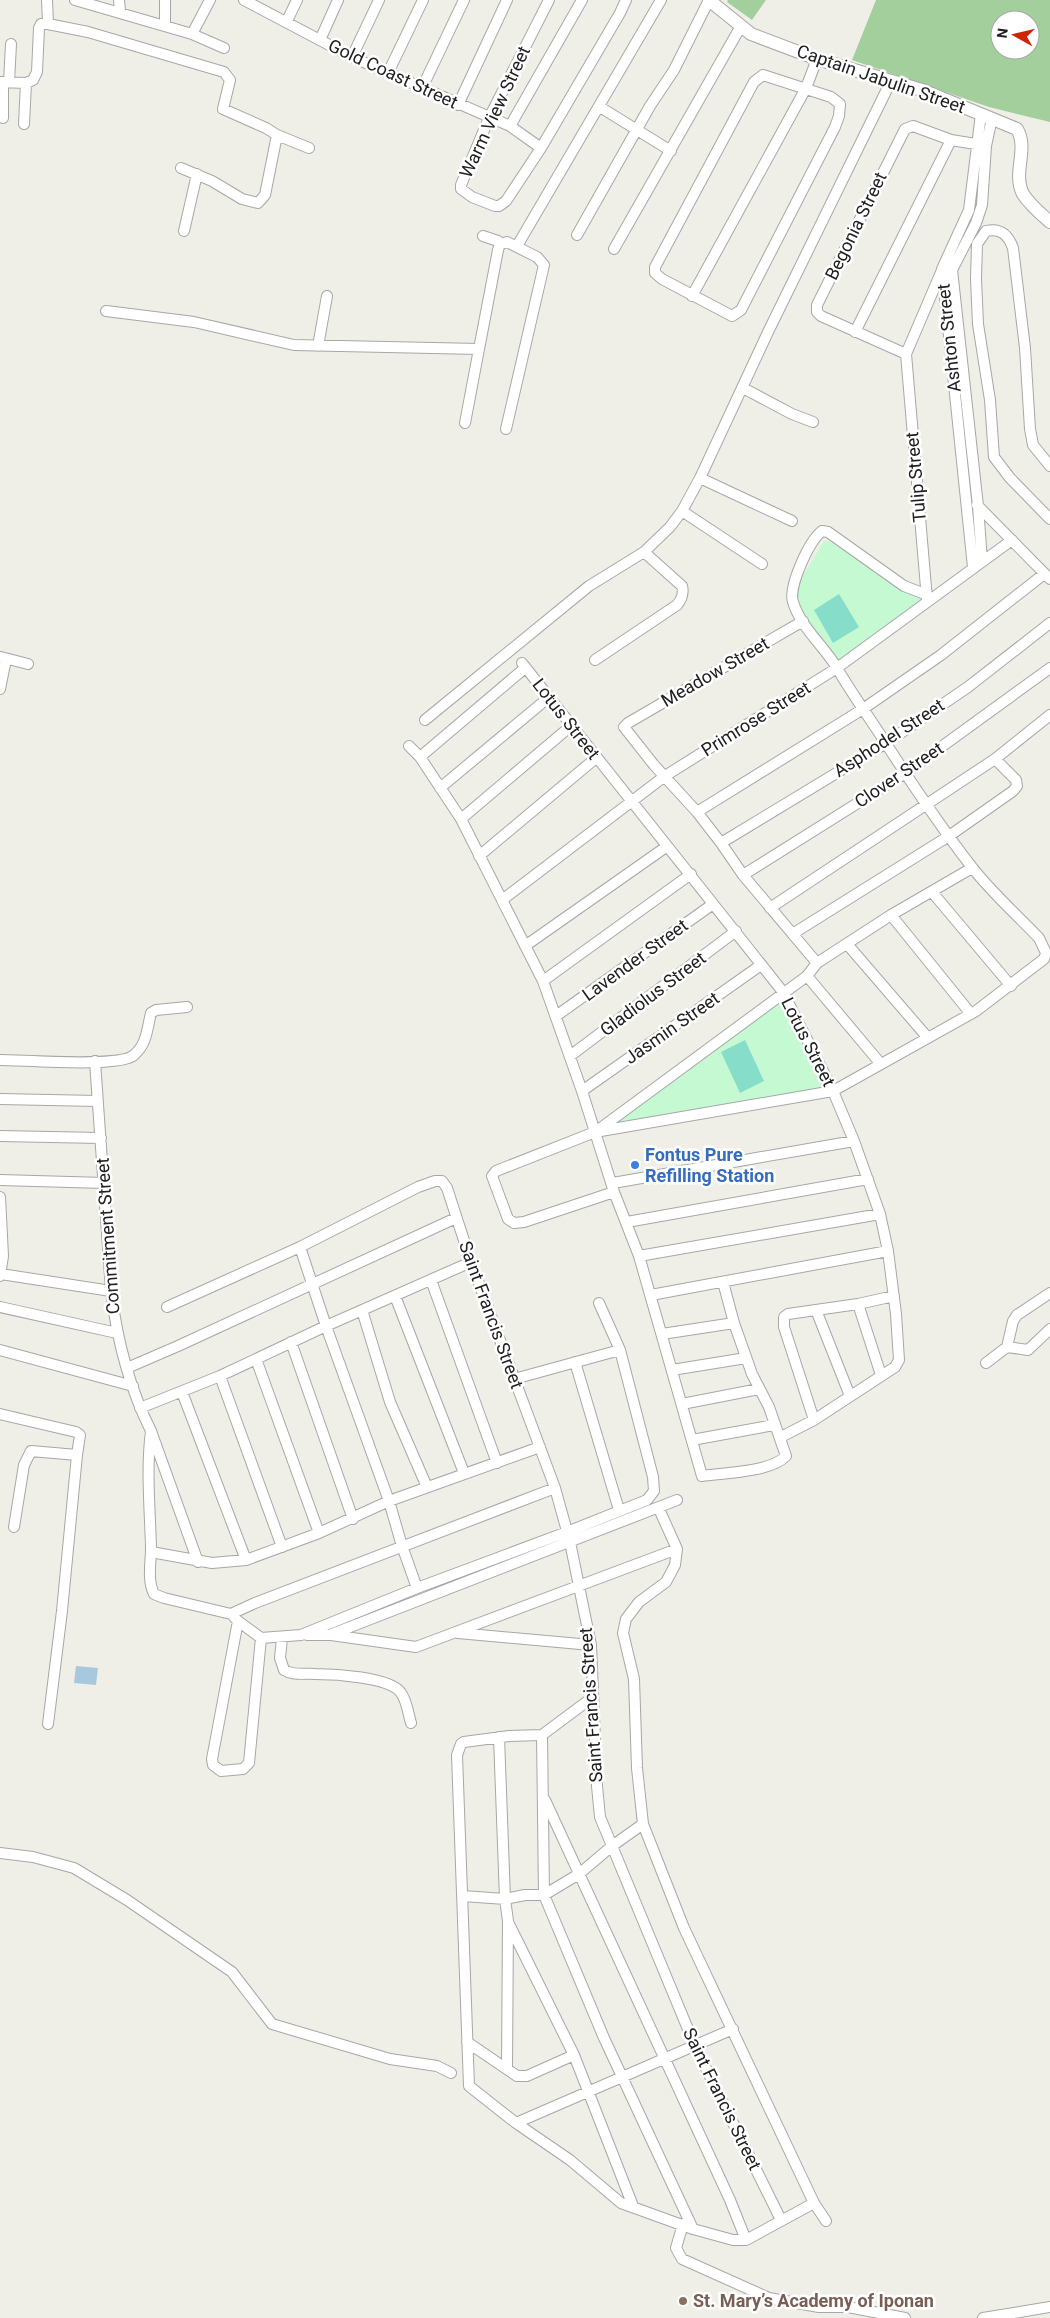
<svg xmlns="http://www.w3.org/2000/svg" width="1050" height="2318" viewBox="0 0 1050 2318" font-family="Roboto,sans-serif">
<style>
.forest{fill:#a3cf9c;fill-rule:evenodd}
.park{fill:#c5f9d2}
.pitch{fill:#86deca}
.water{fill:#a8c8dd}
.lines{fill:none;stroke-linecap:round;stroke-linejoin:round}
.minor-casing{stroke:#a7a7a7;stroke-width:12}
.tertiary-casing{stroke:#a7a7a7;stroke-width:14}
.minor{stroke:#fff;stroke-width:10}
.tertiary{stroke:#fff;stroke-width:12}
.shop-dot{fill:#3f7fe0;stroke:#fff;stroke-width:2}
.education-dot{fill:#8d6e63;stroke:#fff;stroke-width:2}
.labels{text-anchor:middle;stroke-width:5;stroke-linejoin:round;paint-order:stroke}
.street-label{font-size:18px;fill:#202020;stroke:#fff}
.shop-label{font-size:18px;font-weight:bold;fill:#366cbe;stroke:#fff;text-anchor:start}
.education-label{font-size:18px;font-weight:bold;fill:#785e54;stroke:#fff;text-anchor:start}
</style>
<rect width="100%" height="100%" fill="#f0efe7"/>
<path class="forest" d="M728 0H766L752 20 727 2Z
M876 0H1050V122L989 107 852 60ZM1000 20H1030V50H1000Z"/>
<path class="park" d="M824 541H829L902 587 921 595 922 601 837 664 798 612 793 592Z
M782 998 826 1088 613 1125Z"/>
<path class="pitch" d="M839 594 859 627 833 643 814 610Z
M745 1040 764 1081 740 1093 721 1052Z"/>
<path class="water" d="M76 1666 98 1668 96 1685 74 1683Z"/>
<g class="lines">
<defs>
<path id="minor" d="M75 0 192 34 224 48
M119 0 120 11
M165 0V26
M244 0 352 57 510 126 541 148
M549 0 489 118 461 185V189L472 197 495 206H499L506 201 541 148 620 13 626 0
M287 21 297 0
M48 24 88 32 224 72 230 80 223 109 266 128 277 135 265 195 258 203 242 199 212 181 181 168
M192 34 210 0
M320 40 338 0
M352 57 379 0
M388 73 423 0
M763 75 831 97 840 104 839 116 835 127 741 310 732 316 662 279 655 273V267L754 82Z
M0 82 26 83 33 80 37 72 39 28 41 24H48L47 0
M3 82V118
M9 82 11 44
M422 88 464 0
M458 105 507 0
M600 107 671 151
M24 124 26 83
M510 126 582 0
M277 135 309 148
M184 231 197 174
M577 235 650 106 674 70 709 0
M483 236 498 241 500 244
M517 246 661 0
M614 249 741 26
M692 296 806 88 817 59
M106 311 194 322 294 345 479 349 498 250 500 244 507 242 537 257 544 265 506 429
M855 332 951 140
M318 346 327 296
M906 354 821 316 817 312V305L905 129 913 126 951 140 982 145
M743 388 792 414 813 422
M465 423 479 349
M1050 466 1033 445 1030 429 1025 348 1013 248C1008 234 1000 228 986 231L977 244 976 279 978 324 990 400 994 457 1010 478 1050 519
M700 478 792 521
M977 505 1050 579
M682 511 762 564
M982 561 978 506 952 270 976 223 982 205 986 146 992 118
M973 567 942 269 969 210 981 114
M927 599 906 354 942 270
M803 621 628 723 624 727 654 765 697 812 721 843 743 875 817 963
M1 657 28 664
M595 660 677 605C682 599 684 594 682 586L644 552
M522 663 783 992 833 1091 854 1141 880 1214 888 1251 896 1314 899 1360 895 1367 814 1420 781 1437
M0 689 6 659
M425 720 589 586 644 552 670 527 682 511 700 478 768 332 891 81
M409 746 420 757 461 819 543 981 582 1091 614 1192 639 1256 702 1476C724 1473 771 1472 786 1456L769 1407 752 1374 734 1323 723 1282
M420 757 525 668
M440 788 548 698
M697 812 863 709 941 655 1044 574
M461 819 572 725
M721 843 886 743 968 687 1050 623
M479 856 596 758
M743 875 904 774 1050 668
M932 892 1011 986
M502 900 665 776 837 668 1012 540
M770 908 995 759 1050 715
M891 915 971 1014
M794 933 949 836 1013 791 1017 786 1016 780 995 759
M847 944 928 1038
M525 946 666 847
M807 976 880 1063
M543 981 691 874
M556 1016 713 904
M570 1056 736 931
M0 1060C24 1060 120 1068 134 1055 147 1044 147 1029 151 1013L156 1010 187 1007
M95 1061 111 1291C117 1340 129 1387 151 1431L198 1562
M582 1091 761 965
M0 1099 98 1101
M598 1130 807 976 817 963 891 915 972 868
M0 1136 101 1138
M0 1180 105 1183
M613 1183 854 1141
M614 1192 524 1222 514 1223 508 1219 492 1176 496 1171 595 1132 833 1091 976 1011 1044 959 1046 953 1039 938C1017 915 991 892 971 866 940 826 912 784 885 742 869 717 852 694 837 668 824 646 801 628 793 602 788 587 809 541 822 531L828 532 904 586 925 594
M0 1197 3 1256 0 1276
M627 1222 868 1179
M300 1247 326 1326 389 1501 402 1546 417 1588
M639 1256 880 1214
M1 1274 111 1291
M431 1280 497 1463
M651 1295 888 1251
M395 1296 464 1473
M858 1304 881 1375
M0 1307 117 1333
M167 1307 300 1247 418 1187 435 1181H442L447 1188 471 1262 555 1488 570 1542 591 1645 597 1786 600 1817 695 2046 781 2220
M362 1310 390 1402 427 1487
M816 1310 850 1396
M662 1334 734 1323
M291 1342 353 1519
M1007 1347 1013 1321 1017 1315 1050 1293
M0 1350 133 1386
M256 1359 319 1533
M575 1362 619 1510
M986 1363 1007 1347 1028 1350 1050 1329
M127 1368 178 1346 456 1218
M672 1370 746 1358
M220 1376 282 1547
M514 1379 620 1350
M182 1392 246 1560
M682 1404 759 1389
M140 1408 220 1376 326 1326 471 1262
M0 1414 76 1432 80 1435 77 1455 62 1611 48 1724
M814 1420 784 1327V1317L788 1314 858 1304 894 1296
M151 1431C146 1469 150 1509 151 1548 151 1563 147 1580 154 1594L164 1598 231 1614 255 1603 555 1488
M692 1440 774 1425
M659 1509 677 1549 675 1565 666 1582 639 1602 626 1619 623 1633 634 1679 637 1768 643 1824 684 1928 814 2203 826 2221
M14 1527 24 1465 31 1451 77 1455
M151 1552 212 1563 246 1560 319 1533 389 1501 540 1447
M234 1617 238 1621 212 1759 213 1765 221 1771 243 1769 249 1763 261 1638
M238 1621 261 1638 301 1635 417 1588 567 1532 647 1500 654 1491 653 1477 620 1350 599 1303
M458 1633 591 1645
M332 1634 677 1500
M307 1635H331L416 1647 677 1549
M282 1638 280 1658 284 1670C293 1676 305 1673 315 1674 333 1674 391 1677 401 1693 407 1701 408 1713 411 1723
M593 1697 542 1735 544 1895 604 2038 693 2229
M542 1735 509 1736 464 1742 461 1744 457 1755 469 2086 516 2123 570 2160 621 2203 693 2229 733 2240H746L814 2203
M499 1737 505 1899 508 1921 507 2069
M545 1800 730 2200 746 2240
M0 1853 33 1857 74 1868 127 1900 232 1972 272 2024 390 2059 437 2066 451 2073
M463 1896 505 1899 525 1895H544L579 1874 612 1846 643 1824
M509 1924 574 2055 633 2206
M467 2042 517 2076H527L574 2055
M516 2123 733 2029
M683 2224 676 2248 682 2259 769 2298 819 2307H848L905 2318
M983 2318 1050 2307"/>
<path id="tertiary" d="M709 0 751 34 817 59 922 90 1017 129C1029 149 1012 173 1023 194 1030 205 1041 214 1050 222"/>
</defs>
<use href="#minor" class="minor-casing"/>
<use href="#tertiary" class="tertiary-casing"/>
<use href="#minor" class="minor"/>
<use href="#tertiary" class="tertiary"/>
</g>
<circle class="shop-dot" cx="635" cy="1165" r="5"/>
<circle class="education-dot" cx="683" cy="2301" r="5"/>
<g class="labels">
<g class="street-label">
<text transform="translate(393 74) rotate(25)" y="6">Gold Coast Street</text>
<text transform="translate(881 79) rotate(19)" y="6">Captain Jabulin Street</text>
<text transform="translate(495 112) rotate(-65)" y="6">Warm View Street</text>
<text transform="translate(856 226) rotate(-64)" y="6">Begonia Street</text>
<text transform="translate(949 338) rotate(-96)" y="6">Ashton Street</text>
<text transform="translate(916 477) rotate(-95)" y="6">Tulip Street</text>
<text transform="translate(715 672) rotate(-30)" y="6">Meadow Street</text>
<text transform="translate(566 719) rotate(52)" y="6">Lotus Street</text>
<text transform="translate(756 719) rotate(-32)" y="6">Primrose Street</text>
<text transform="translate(889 738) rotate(-33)" y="6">Asphodel Street</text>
<text transform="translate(899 775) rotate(-34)" y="6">Clover Street</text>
<text transform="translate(635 960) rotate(-36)" y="6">Lavender Street</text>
<text transform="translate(653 994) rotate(-37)" y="6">Gladiolus Street</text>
<text transform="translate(672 1028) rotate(-35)" y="6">Jasmin Street</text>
<text transform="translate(808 1042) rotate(63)" y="6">Lotus Street</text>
<text transform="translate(108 1236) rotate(-94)" y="6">Commitment Street</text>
<text transform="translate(491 1315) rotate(70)" y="6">Saint Francis Street</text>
<text transform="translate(591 1705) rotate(-94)" y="6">Saint Francis Street</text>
<text transform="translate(722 2099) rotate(64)" y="6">Saint Francis Street</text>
</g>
<g class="shop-label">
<text x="645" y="1161">Fontus Pure<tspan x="645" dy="21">Refilling Station</tspan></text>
</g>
<g class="education-label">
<text x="693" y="2307">St. Mary’s Academy of Iponan</text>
</g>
</g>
<g transform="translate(1015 35) rotate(278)"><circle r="24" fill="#ffffff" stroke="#a6a6a6"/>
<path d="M0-4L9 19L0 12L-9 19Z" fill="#cd2403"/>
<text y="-8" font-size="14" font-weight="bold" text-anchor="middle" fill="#202020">N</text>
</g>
</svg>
